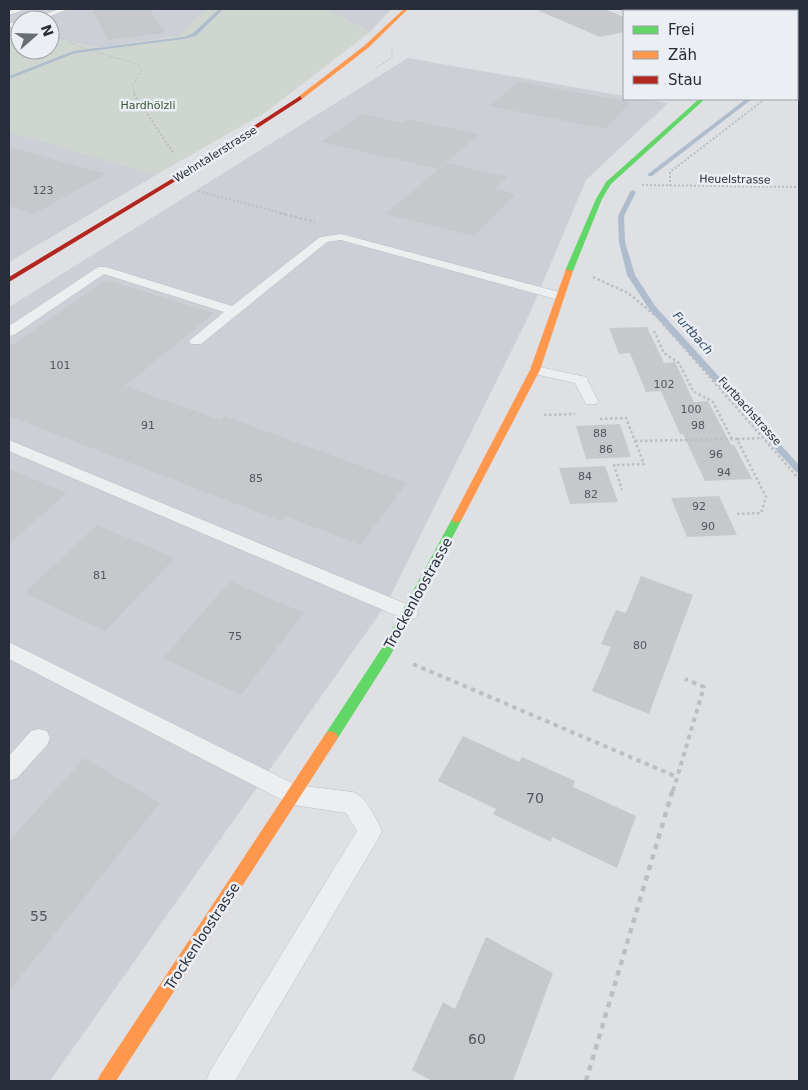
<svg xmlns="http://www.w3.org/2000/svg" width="808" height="1090" viewBox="0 0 808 1090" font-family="'DejaVu Sans',sans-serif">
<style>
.built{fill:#ccd0d6}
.green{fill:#cfd6cf}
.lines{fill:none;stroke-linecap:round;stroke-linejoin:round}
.stream{fill:#aebccd;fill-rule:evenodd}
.building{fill:#c6c8cb}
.lane-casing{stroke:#bcbec1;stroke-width:1}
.street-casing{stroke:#bcbec1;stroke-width:1}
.path-far4{stroke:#bcbec2;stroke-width:1;stroke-dasharray:2 2;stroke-linecap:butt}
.path-far3{stroke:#bcbec2;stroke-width:2;stroke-dasharray:2 2;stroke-linecap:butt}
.path-far2{stroke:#bcbec2;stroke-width:2.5;stroke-dasharray:2.5 2.5;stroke-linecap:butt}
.path-far1{stroke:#bcbec2;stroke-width:4;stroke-dasharray:4.5 4.5;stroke-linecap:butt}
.path{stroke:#bcbec2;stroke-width:4.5;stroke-dasharray:5.5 5.5;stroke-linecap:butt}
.lane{fill:#edeef0;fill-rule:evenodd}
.street{fill:#edeef0;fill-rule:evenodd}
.fast{fill:#63d668;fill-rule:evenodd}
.slow{fill:#ff974d;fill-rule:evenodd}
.jam{fill:#b3261e;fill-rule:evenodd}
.labels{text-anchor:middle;stroke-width:5;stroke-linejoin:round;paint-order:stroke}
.far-park-label{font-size:11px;fill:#3b5535;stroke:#ebeef3}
.far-street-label{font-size:11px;fill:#272e3a;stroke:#ebeef3}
.number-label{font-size:11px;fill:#50555f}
.far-water-label{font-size:12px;font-style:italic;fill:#344c6b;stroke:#ebeef3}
.street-label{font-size:14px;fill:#272e3a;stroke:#ebeef3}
.near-number-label{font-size:14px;fill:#50555f}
</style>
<rect width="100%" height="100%" fill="#dee0e3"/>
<path class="built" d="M9 9H206L180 36 97 48 50 37V20H20V30L9 27Z
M326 9H391L370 32Z
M408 58 624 96V99H642L668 103 586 180 530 313 387 603 50 1081H9V307Z
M9 131 156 175 9 262Z"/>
<path class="green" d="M206 9H326L370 32 266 112 156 175 9 132V27L20 30V50H50V37L97 48 180 36Z"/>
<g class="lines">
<path class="stream" d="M219 9H223L196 36 184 39 75 53 9 79V76L74 51 184 37 192 34Z
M799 40V45L797 46V41Z
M746 99H752L652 176H648V174Z
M633 190 636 192 624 216 625 242 635 275 655 306 799 465V473L796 472 649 309 627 275 619 242 618 216 630 192Z"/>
</g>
<path class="building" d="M92 9H149L166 33 108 40Z
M535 9H604L624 17V32L600 37Z
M519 82 631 102 605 129 489 106Z
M362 114 402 123 407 119 480 134 438 169 321 142Z
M9 147 106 174 34 214 9 206Z
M446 163 508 177 495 189 516 194 474 236 385 214Z
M106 280 214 313 125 386 221 420 225 416 407 483 360 545 285 516 280 521 9 416V347Z
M647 327 664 363 675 362 694 402 708 401 731 445H734L752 479 705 481 683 434H680L661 391 646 392 630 353 619 354 609 328Z
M620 424 631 457 586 459 576 426Z
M605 466 618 502 570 504 559 468Z
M9 469 67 493 9 544Z
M719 496 737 535 687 537 671 498Z
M97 525 175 558 105 631 24 593Z
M641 576 693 595 649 714 592 691 611 647 601 644 616 610 626 613Z
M230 581 304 613 241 695 163 658Z
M463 736 519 762 522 757 575 781 573 787 636 816 617 868 552 837 551 842 493 814 496 809 438 781Z
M84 758 160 803 9 991V841Z
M486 937 553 973 513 1081H432L412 1070 443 1002 455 1009Z"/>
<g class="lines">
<defs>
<path id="lane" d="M16 9H27L9 15V11Z
M59 9H69L40 20H29Z
M9 23H20V27H9Z
M341 234 563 293 565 296 559 300 341 240 327 242 201 344H191L189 341 224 312 104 274 14 335 9 336V326L98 267H106L232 306 320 237Z
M535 366 586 377 598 401 596 404H586L575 383 530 373 528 370 530 367Z
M9 440 416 608 418 613 416 618 409 620 402 618 9 451Z
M9 642 296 785 353 792C367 798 376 818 382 831L378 839 235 1081H206L210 1071 357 831 346 813 294 805 286 802 9 659Z
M39 729 47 731 50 738 47 745 17 778 9 781V756L31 731Z"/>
<path id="street" d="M640 9H656L658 11H642Z"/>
</defs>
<use href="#lane" class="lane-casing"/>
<use href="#street" class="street-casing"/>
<path class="path-far4" d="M799 23 797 27 799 28
M50 35 65 39 77 46 137 64 142 69 133 85 135 95
M797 63 799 61
M376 68 392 58V51"/>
<path class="path-far3" d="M134 94 174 154
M642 185 799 187
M670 186V172L765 99
M198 191 285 214"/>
<path class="path-far2" d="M280 213 315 222
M593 277 628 293 657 317 799 479
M654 331 664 353 679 363 693 391 713 402 732 439
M544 415 575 414
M600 419 626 418 644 464 614 465 622 490
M737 439 762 438
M635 441 737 439 766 497 761 513 735 514"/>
<path class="path-far1" d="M413 664 677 777
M673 791 704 687 685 679"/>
<path class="path" d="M586 1081 673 789"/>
<use href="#lane" class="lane"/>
<use href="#street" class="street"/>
<path class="fast" d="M699 99H705L611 184 602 199 573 271 566 273 565 271 596 199 606 182Z
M457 515 462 519 390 656 336 741 331 743 326 741 324 737 326 733 382 648 452 519Z"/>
<path class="slow" d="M404 9H408L368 48 302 99H298V97L364 46Z
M566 269 573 271 540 370 462 519 457 523 453 522 452 519 530 370Z
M331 731 336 733 338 737 336 741 116 1081H97L100 1075 326 733Z"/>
<path class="jam" d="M300 96 302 99 179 179 9 282V277L175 177Z"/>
</g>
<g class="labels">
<g class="far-park-label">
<text x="148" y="109">Hardhölzli</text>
</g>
<g class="far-street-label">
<text transform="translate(215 154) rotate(-32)" y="4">Wehntalerstrasse</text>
<text transform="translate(735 179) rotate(1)" y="4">Heuelstrasse</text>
<text transform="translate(750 411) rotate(48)" y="4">Furtbachstrasse</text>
</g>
<g class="number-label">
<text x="43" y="194">123</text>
<text x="60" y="369">101</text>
<text x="664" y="388">102</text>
<text x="691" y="413">100</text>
<text x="148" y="429">91</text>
<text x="698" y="429">98</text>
<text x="600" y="437">88</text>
<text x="606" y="453">86</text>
<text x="716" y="458">96</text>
<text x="724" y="476">94</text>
<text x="585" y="480">84</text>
<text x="256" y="482">85</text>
<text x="591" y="498">82</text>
<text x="699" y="510">92</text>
<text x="708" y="530">90</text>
<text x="100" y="579">81</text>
<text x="235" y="640">75</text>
<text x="640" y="649">80</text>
</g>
<g class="far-water-label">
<text transform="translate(693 333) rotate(48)" y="4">Furtbach</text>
</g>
<g class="street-label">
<text transform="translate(418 593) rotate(-61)" y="5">Trockenloostrasse</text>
<text transform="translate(202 936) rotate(-57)" y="5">Trockenloostrasse</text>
</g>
<g class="near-number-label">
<text x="535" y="803">70</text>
<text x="39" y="921">55</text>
<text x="477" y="1044">60</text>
</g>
</g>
<rect width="808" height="1090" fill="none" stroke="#272e3a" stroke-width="20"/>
<rect x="623" y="10" width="175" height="90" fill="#ebeef3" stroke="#9da1a9"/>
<rect x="633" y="26" width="25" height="8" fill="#63d668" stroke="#9da1a9"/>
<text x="668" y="35" font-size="15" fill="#272e3a">Frei</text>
<rect x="633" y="51" width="25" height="8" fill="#ff974d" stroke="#9da1a9"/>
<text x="668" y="60" font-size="15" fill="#272e3a">Zäh</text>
<rect x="633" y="76" width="25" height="8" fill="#b3261e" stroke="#9da1a9"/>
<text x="668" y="85" font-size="15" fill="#272e3a">Stau</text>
<g transform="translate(35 35) rotate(70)"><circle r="24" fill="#ebeef3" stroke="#9da1a9"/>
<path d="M0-4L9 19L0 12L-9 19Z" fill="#676c75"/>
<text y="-8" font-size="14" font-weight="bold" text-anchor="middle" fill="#272e3a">N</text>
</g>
</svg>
